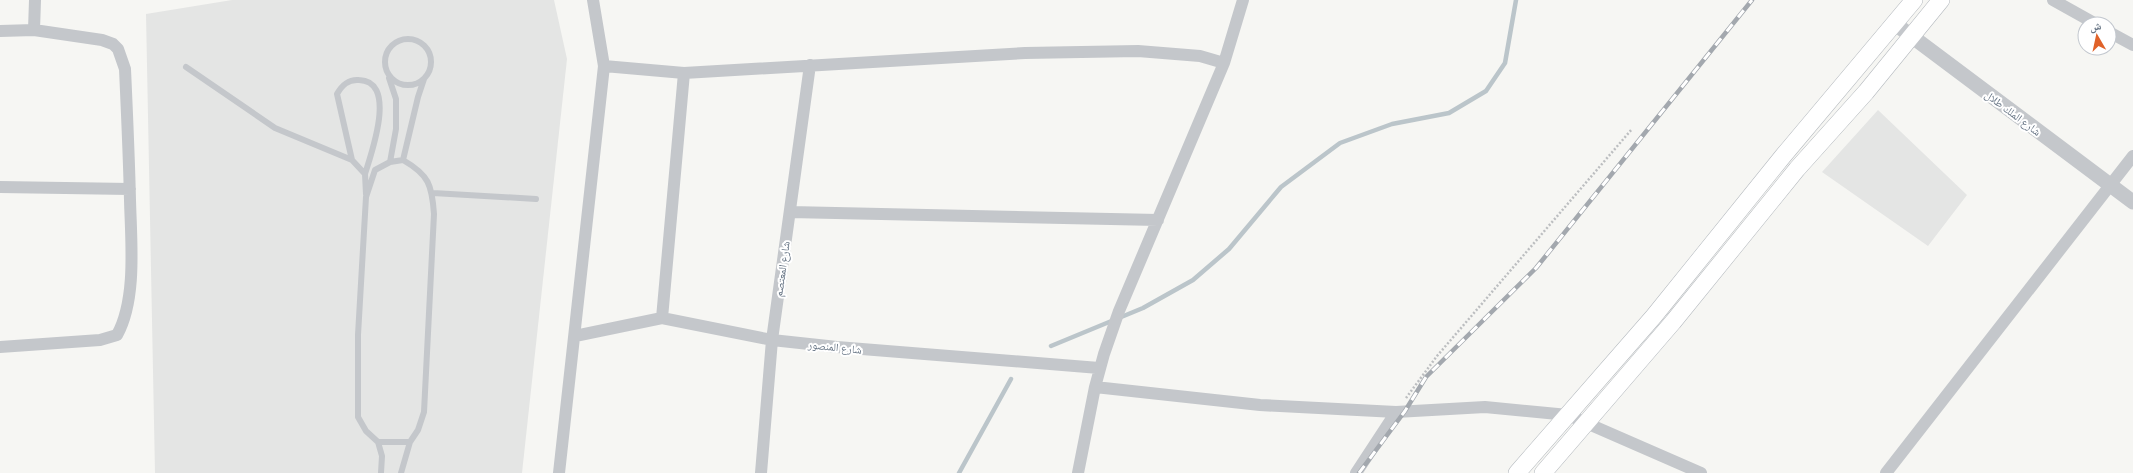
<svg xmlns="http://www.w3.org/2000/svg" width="2133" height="473" viewBox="0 0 2133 473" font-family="Cabin,'Noto Naskh Arabic',sans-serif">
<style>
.built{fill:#e4e5e4}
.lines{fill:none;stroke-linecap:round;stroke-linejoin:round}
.stream{stroke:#bbc5ca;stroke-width:4.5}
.secondary-casing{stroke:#b4b9be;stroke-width:18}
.path{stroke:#bcbec0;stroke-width:2.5;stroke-dasharray:2 2;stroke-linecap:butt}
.service{stroke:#c4c7cb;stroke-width:6}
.minor{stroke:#c4c7cb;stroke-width:12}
.tertiary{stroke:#c4c7cb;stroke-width:15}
.secondary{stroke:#fff;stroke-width:17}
.rail-casing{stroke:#a3a8ae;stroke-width:4.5}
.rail{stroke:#fff;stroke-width:3;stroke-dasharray:9;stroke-linecap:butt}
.labels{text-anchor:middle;stroke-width:4;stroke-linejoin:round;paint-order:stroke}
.street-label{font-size:11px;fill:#667484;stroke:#fff}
</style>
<rect width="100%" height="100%" fill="#f6f6f3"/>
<path class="built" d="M232 0H554L567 59 522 473H155L146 14Z
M1878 110 1967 195 1928 246 1822 172Z"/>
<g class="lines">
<path class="stream" d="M1051 346 1143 308 1193 280 1229 249 1281 187 1340 143 1392 124 1449 113 1486 91 1505 63 1516 0
M959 473 1011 379"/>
<defs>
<path id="secondary" d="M1517 473 1654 316 1783 156 1914 0
M1543 473 1673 322 1797 169 1866 92 1941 0"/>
</defs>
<use href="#secondary" class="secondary-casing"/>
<path class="path" d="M1406 398 1437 356 1632 129"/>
<path class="service" d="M385 62a23 23 0 1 1 46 0a23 23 0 1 1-46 0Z
M186 67 275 128 352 160 365 174 366 194
M389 78 396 99V129L390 162
M352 160 337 94C342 85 348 79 359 80 398 81 371 154 365 174
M403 160C429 175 432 185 434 214L424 412 418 430 410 442H378L366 431 358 417V335L366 197 375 170 390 162Z
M403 160 418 97 424 79
M433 193 536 199
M378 442 382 456 381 473
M401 473 410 442"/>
<path class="minor" d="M2053 0 2096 24
M34 30 35 0
M0 31 34 30 102 40 113 44 118 49 125 69C127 113 129 156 130 200 131 241 137 299 117 335L100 340 0 347
M2109 32 2133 45
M604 66 684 73 1025 53 1138 51 1200 56 1224 63
M0 187 130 189
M790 212 1158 220
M662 318 684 73
M575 336 662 318 772 340 837 347 1099 368
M1095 387 1260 405 1396 412 1485 407 1568 415 1701 473
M559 473 604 66 593 0
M761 473 772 340 810 65
M1078 473 1095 387 1104 354 1119 311 1224 63 1243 0
M1356 473 1396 412
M1886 473 2133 156"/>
<path class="tertiary" d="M1894 23 2133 202"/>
<use href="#secondary" class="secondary"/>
<defs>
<path id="rail" d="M1359 473 1405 411 1426 377 1536 268 1752 0"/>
</defs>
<use href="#rail" class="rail-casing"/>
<use href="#rail" class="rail"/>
</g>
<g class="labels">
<g class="street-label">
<text transform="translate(2013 113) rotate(37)" y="4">شارع الملك طلال</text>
<text transform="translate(782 269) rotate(-82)" y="4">شارع المعتصم</text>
<text transform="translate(835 347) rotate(6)" y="4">شارع المنصور</text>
</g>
</g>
<g transform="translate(2097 36) rotate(351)"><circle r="19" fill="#ffffff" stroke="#c2c7ce"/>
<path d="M0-3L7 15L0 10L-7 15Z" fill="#e06229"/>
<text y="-6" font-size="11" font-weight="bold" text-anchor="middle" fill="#667484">ش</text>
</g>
</svg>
